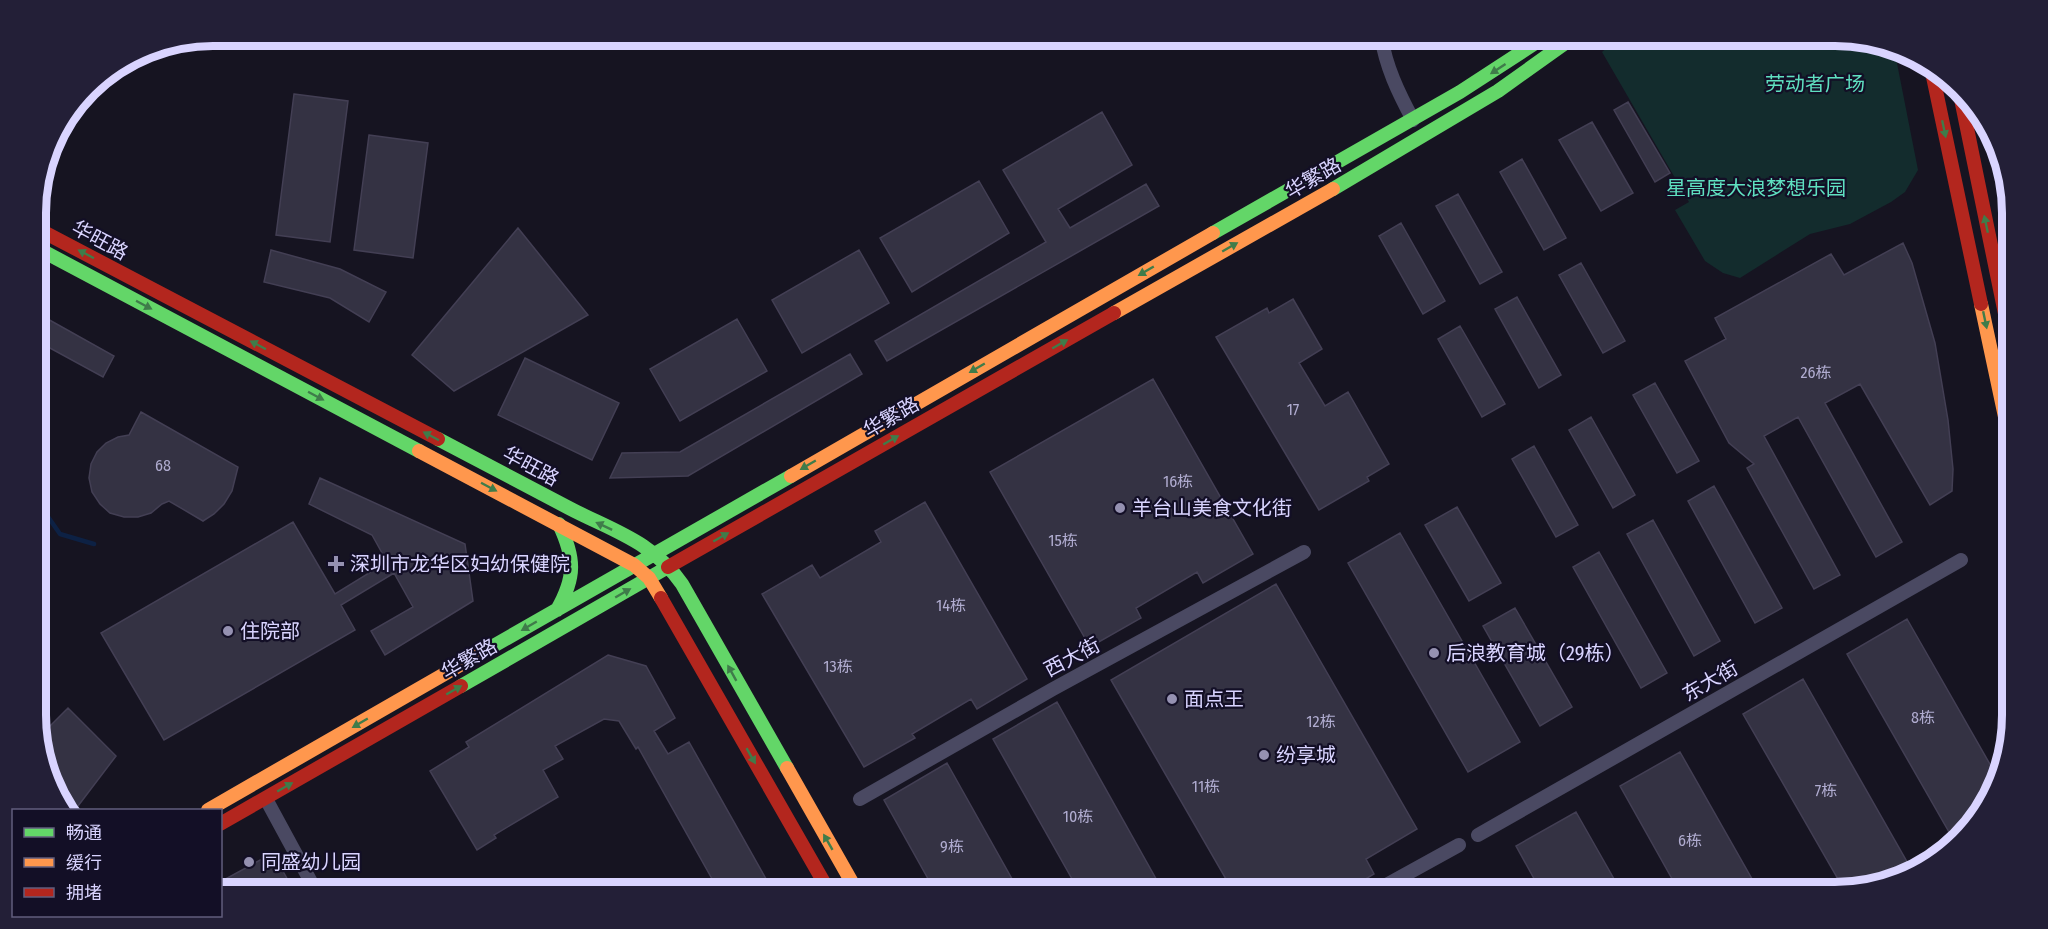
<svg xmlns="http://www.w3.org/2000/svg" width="2048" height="929" viewBox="0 0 2048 929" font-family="'Fira Sans Condensed','Noto Sans SC',sans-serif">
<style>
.green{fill:#132c2d}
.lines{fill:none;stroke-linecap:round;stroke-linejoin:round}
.stream{stroke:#0d2144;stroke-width:4.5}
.building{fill:#343243;stroke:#433f54;stroke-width:1.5}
.street{stroke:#4a4962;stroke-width:14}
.fast{stroke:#63d668;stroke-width:14}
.slow{stroke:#ff974d;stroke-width:14}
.jam{stroke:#b3261e;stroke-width:14}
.oneway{fill:#3f7c4a}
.poi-dot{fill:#9591b1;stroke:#130f26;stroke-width:2}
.labels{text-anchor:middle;stroke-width:4.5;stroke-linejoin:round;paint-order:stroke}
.number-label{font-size:16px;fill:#b0acd0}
.park-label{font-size:20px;fill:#5fe0c0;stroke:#130f26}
.street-label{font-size:20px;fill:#d9d4ff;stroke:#130f26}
.poi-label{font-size:20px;fill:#d9d4ff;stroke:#130f26;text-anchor:start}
.rim{fill:none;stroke:#d9d4ff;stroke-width:8}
</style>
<rect width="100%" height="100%" fill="#161421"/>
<path class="green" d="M1620 36H1834L1894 48 1918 170 1905 192 1891 202 1850 224 1810 234 1740 278 1723 273 1705 261 1675 210 1689 202 1602 52Z"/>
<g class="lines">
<path class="stream" d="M37 501 60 534 94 544"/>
</g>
<path class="building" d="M294 94 348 101 330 242 276 235Z
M1628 102 1670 173 1655 182 1614 110Z
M1102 112 1132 165 1058 209 1070 228 1146 184 1159 206 887 361 875 341 1046 242 1003 170Z
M1592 122 1633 193 1601 211 1559 140Z
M369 135 428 143 413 258 354 250Z
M1522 159 1566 238 1544 250 1500 172Z
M979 181 1009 233 912 292 880 238Z
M1458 194 1502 272 1480 284 1436 206Z
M1401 223 1445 301 1423 314 1379 236Z
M518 228 588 315 454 391 412 355Z
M1903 243 1912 263 1935 343 1948 420 1953 469 1952 491 1930 505 1860 384 1825 403 1902 542 1876 557 1798 417 1764 436 1840 575 1814 589 1747 468 1754 464 1729 443 1685 361 1726 339 1715 318 1831 254 1844 275Z
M271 250 340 269 386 292 369 322 330 298 264 282Z
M859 250 889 303 802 353 772 300Z
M1581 263 1625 341 1603 353 1559 275Z
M1517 297 1561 375 1539 388 1495 309Z
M1293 299 1322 349 1299 363 1325 406 1348 392 1389 464 1367 477 1369 481 1319 510 1216 337 1267 308 1269 313Z
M37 313 114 356 103 377 37 341Z
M737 319 767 371 680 421 650 369Z
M1460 326 1505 404 1482 417 1438 339Z
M850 354 862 374 688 476 610 478 622 453 680 452Z
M525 358 619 403 592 460 498 415Z
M1153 379 1253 554 1203 583 1197 572 1136 608 1141 618 1090 647 990 472Z
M1655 383 1699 461 1677 473 1633 395Z
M141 412 238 467 232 491 224 504 214 514 203 521 169 501 162 504 151 513 138 517H124L110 513 100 504 92 492 89 478 91 464 97 452 106 443 118 437 129 435Z
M1591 417 1635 495 1613 508 1569 430Z
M1534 446 1578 525 1556 537 1512 459Z
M320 478 465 544 473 601 385 655 371 631 413 607 394 573 341 605 355 630 164 740 101 633 293 522 335 594 387 562 372 535 309 504Z
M1714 486 1782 608 1755 623 1688 501Z
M925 502 1027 679 977 709 971 699 912 734 915 738 864 767 762 594 812 565 820 578 881 542 875 531Z
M1457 507 1501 583 1469 601 1425 525Z
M1653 520 1720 641 1694 656 1627 534Z
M1400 533 1520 742 1468 772 1348 563Z
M1599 552 1667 673 1641 688 1573 567Z
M1276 584 1417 829 1366 859 1374 874 1342 893H1234L1111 680Z
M1515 608 1572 707 1540 726 1483 626Z
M1907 619 1999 780 1953 839 1847 654Z
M608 655 646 666 675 718 654 731 668 754 689 742 774 893H720L638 747 636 749 619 721 604 719 555 746 563 759 543 770 558 797 494 835 496 838 477 850 430 771 469 747 466 742Z
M1803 679 1910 867 1893 877 1846 893 1743 714Z
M1057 702 1164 893H1080L993 739Z
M68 708 116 756 75 810H67L38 739V723L46 730Z
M1680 752 1760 893H1680L1620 786Z
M947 763 1020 893H936L884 800Z
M1576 812 1622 893H1542L1516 846Z
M273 853 295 893H220V882Z"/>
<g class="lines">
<path class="street" d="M1381 36C1386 67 1398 92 1413 120
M266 799 317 893
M860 799 1053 689 1304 552
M1478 835 1961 560
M1372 893 1459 845"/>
<path class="fast" d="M1333 189 1498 91 1575 36
M1213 233 1460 92 1546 36
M37 248 419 451
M438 439C481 462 525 485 569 508 613 531 652 541 682 584L787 768
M557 610C576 577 575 558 559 524
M481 653 791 476
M461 686 668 567"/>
<path class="slow" d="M1981 304 2011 445
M1114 313 1333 189
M419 451 634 565 649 578 661 598
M791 476 1213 233
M787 768 858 893
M208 810 481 653"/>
<path class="jam" d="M1932 72 1981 304
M1960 94 2011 343
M36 228 438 439
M668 567 1114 313
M661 598 830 893
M220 824 461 686"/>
</g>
<defs><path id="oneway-solid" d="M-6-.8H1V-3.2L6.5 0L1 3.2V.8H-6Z" transform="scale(1.5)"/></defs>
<g class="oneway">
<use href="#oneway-solid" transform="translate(1498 69) rotate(147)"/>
<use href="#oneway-solid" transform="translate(1944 129) rotate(78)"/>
<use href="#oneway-solid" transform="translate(1986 224) rotate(-102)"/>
<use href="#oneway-solid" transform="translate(1230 247) rotate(-30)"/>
<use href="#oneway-solid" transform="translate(86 254) rotate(-152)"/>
<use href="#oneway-solid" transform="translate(1146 271) rotate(150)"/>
<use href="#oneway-solid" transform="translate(144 305) rotate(28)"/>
<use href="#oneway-solid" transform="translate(1985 320) rotate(78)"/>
<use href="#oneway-solid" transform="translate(1060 344) rotate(-30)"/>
<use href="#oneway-solid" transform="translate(258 345) rotate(-152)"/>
<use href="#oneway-solid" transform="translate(977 368) rotate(150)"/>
<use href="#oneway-solid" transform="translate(316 396) rotate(28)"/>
<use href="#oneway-solid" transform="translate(431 436) rotate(-152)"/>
<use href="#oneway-solid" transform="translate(891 440) rotate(-30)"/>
<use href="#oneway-solid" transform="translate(808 465) rotate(150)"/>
<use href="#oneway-solid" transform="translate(489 487) rotate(28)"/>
<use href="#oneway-solid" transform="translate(604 526) rotate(-155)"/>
<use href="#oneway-solid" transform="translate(721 537) rotate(-30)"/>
<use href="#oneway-solid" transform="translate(623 593) rotate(-30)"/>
<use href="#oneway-solid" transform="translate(529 626) rotate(150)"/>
<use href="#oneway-solid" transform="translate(732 673) rotate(-119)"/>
<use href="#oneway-solid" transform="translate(454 690) rotate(-30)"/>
<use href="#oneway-solid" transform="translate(360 723) rotate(150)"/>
<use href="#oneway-solid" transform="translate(751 756) rotate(60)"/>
<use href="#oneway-solid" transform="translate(285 787) rotate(-30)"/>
<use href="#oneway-solid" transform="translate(828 842) rotate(-120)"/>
</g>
<g class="poi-dot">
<circle cx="1120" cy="508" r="6"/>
<path d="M333 555h6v6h6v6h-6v6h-6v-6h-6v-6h6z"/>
<circle cx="228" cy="631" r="6"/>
<circle cx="1434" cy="653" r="6"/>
<circle cx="1172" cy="699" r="6"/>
<circle cx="1264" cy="755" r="6"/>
<circle cx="249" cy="862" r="6"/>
</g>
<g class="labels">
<g class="number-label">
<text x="1816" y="378">26栋</text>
<text x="1293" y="415">17</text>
<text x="163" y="471">68</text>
<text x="1178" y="487">16栋</text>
<text x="1063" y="546">15栋</text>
<text x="951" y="611">14栋</text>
<text x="838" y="672">13栋</text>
<text x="1923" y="723">8栋</text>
<text x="1321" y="727">12栋</text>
<text x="1206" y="792">11栋</text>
<text x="1826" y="796">7栋</text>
<text x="1078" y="822">10栋</text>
<text x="1690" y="846">6栋</text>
<text x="952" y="852">9栋</text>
</g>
<g class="park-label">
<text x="1815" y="91">劳动者广场</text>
<text x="1756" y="195">星高度大浪梦想乐园</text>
</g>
<g class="street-label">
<text transform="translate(1313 178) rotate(-30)" y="7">华繁路</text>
<text transform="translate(100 240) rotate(28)" y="7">华旺路</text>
<text transform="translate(891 417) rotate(-30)" y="7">华繁路</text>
<text transform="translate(531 466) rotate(28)" y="7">华旺路</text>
<text transform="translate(1072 657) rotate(-28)" y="7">西大街</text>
<text transform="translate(469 659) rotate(-30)" y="7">华繁路</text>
<text transform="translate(1710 681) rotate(-30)" y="7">东大街</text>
</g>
<g class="poi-label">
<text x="1132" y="515">羊台山美食文化街</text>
<text x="350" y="571">深圳市龙华区妇幼保健院</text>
<text x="240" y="638">住院部</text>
<text x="1446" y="660">后浪教育城（29栋）</text>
<text x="1184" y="706">面点王</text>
<text x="1276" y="762">纷享城</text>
<text x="261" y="869">同盛幼儿园</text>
</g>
</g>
<path d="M0 0H2048V929H0ZM213 46H1835A167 167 0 0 1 2002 213V715A167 167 0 0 1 1835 882H213A167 167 0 0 1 46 715V213A167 167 0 0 1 213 46Z" fill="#231f37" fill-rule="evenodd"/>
<path class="rim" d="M213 46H1835A167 167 0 0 1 2002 213V715A167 167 0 0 1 1835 882H213A167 167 0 0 1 46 715V213A167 167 0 0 1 213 46Z"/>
<rect x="12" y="809" width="210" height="108" fill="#130f26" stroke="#625e7d" stroke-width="1.5"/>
<rect x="24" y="828" width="30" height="9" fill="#63d668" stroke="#625e7d" stroke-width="1.5"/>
<text x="66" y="839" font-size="18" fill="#d9d4ff">畅通</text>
<rect x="24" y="858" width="30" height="9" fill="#ff974d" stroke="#625e7d" stroke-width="1.5"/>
<text x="66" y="869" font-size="18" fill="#d9d4ff">缓行</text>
<rect x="24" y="888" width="30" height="9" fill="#b3261e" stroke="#625e7d" stroke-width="1.5"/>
<text x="66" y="899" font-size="18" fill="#d9d4ff">拥堵</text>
</svg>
